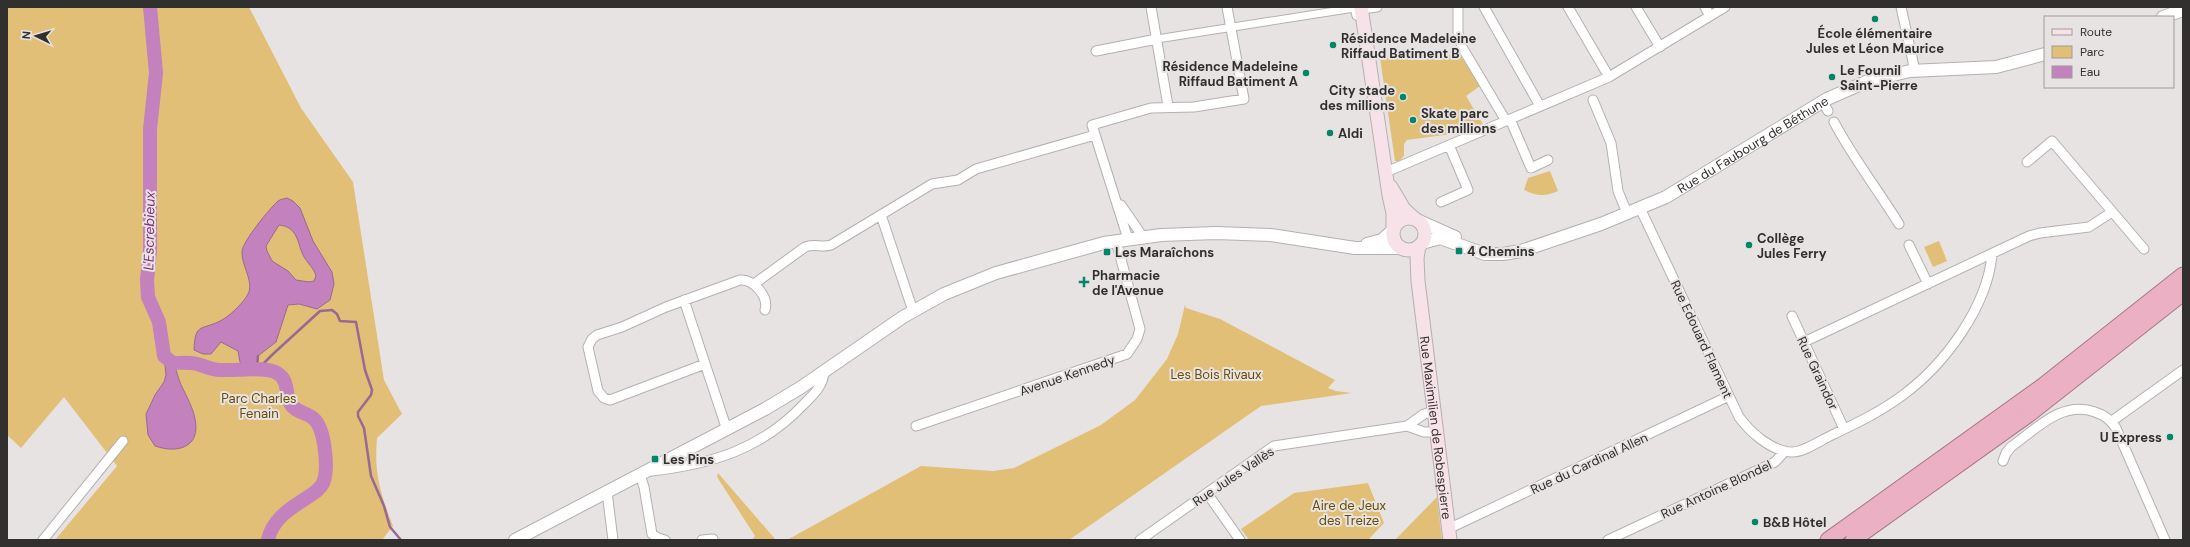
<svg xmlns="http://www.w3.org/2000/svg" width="2190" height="547" viewBox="0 0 2190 547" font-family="'DM Sans',sans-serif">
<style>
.green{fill:#e1bf76}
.water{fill:#c381bd;stroke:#986992;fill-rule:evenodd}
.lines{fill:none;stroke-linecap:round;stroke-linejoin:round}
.stream{stroke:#986992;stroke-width:2.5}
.river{stroke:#c381bd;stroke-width:14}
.pedestrian-casing{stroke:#b5b0b0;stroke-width:9}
.minor-casing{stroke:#b5b0b0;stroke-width:11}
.tertiary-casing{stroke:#b5b0b0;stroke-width:14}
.secondary-casing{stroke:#b5b0b0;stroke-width:15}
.trunk-casing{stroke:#a87786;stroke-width:17}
.pedestrian{stroke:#fff;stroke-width:7}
.minor{stroke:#fff;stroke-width:9}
.tertiary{stroke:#fff;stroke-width:12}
.secondary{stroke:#f8e2e9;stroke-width:13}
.trunk{stroke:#ecb0c4;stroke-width:15}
.poi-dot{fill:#02866a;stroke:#e8e3e3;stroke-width:1.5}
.labels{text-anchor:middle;stroke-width:4;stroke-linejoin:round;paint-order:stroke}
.poi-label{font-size:13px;font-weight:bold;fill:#32302f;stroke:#e8e3e3;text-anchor:start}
.street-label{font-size:13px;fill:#32302f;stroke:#e8e3e3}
.park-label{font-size:13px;fill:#684d08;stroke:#e8e3e3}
.water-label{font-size:14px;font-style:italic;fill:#80327c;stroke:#e8e3e3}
</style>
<rect width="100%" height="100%" fill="#e8e3e3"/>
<path class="green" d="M7 7H249L301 108 353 182 384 380 402 414 377 438C374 474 380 492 393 526L382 540H55L117 466 64 397 21 448 7 435Z
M1433 55H1460L1480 86 1466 96 1484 126 1466 132 1407 140 1404 144V156L1399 161H1395L1380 58Z
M1550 171 1558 191C1544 197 1537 196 1524 190L1528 178Z
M1939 241 1947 261 1933 267 1924 247Z
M1185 305 1186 308 1220 319 1335 380 1328 388 1336 391 1352 393 1261 406 1069 540H787L921 466 993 471 1014 468 1101 425 1135 400 1167 359 1178 334Z
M718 473 776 540H752L755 536 717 477Z
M1368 483 1384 523 1368 540H1249L1241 529 1294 493Z
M1437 497 1442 540H1395Z"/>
<path class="water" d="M287 198 293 201 300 208 313 241 332 272 334 284 330 300 317 309 299 304 288 305 276 342 258 356 255 370 245 369 240 362 238 351 221 342 211 354H203L194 350C195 324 200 330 218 322 228 318 245 302 249 292 253 279 241 265 242 251 243 241 270 208 278 201 281 199 284 199 287 198ZM279 225C298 227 297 242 303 255 307 263 314 268 316 276L314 281 309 282 296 280 288 271 272 261 267 251 266 246Z
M164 356C179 367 175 372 182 387 187 397 193 408 195 419 201 447 178 454 155 446L148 435 146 414 155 395 164 382 166 375Z"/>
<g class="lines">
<path class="stream" d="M258 356 257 370 273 354 320 311 332 310 337 314 340 321 356 322 365 370 372 390 371 395 358 412V416L364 428 371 476 384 506 390 527 401 540"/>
<path class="river" d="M150 7 156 73 150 129V251L147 280 148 297 159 322 164 356 173 363C181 363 189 362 197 364 205 366 212 370 220 370 235 371 266 366 277 373 289 380 285 392 290 403 295 413 307 412 314 419 325 429 329 470 323 483 319 491 312 494 305 499 289 509 272 520 268 540"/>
<defs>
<path id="pedestrian" d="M1157 39 1354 8 1356 16 1362 15"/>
<path id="minor" d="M1151 7 1168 106
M1458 7V32L1462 47 1506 121
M1484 7 1540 106
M1568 7 1609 77
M1636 7 1660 47
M1705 7 1710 16
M1901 7 1915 71
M1361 9 1377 7
M1096 51 1157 39
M1593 100 1611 143 1618 191 1627 213
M1823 102 1828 111
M1510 119 1531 168 1548 160
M1834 122C1853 158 1878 190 1899 224
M2027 162 2052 141 2144 249
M1386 172 1609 77 1725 7
M1441 202 1468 190 1449 145
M1121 205 1143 237
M1640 208 1739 417C1750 432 1771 451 1791 452 1803 453 1821 440 1832 435 1857 423 1882 411 1903 395 1945 364 1987 307 1992 255
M881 215 913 311
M1128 239 1092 125 1151 108 1194 107 1244 99 1227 7
M1909 245 1928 284
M754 284 805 247C814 243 822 248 831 245L932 184 958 180 976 169 1095 135
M684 300 727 430
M1792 316 1844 429
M1804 342 2029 236 2040 233 2089 227 2112 212
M705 364 610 400 604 398 598 391 588 347 592 339 597 335 622 327 666 307 740 280C754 279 769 297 765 310
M2112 421 2183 370
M916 426 1127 354 1137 339 1140 329 1116 241
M1407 426 1424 432H1436
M2003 461 2006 453 2011 447C2036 429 2062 400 2095 412 2104 415 2111 420 2116 428L2165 540
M652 471C712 464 762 449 804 404 814 394 823 386 824 372
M640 475 644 487 652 534 658 538 665 540
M607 492 613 540
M1207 493 1240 540
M1448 529 1729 396
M43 540 123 441
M702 540 713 539
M1140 540 1274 446 1407 426 1424 414 1434 411
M1608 540 1775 462 1785 451"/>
<g id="tertiary">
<path d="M2163 17 2183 10"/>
<path d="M1419 221 1455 237"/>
<path id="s1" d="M1422 243 1440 238 1485 254H1503L1521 251 1601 224 1666 197 1827 99 1868 81 1910 71 1996 67 2045 54"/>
<path d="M1367 244 1382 240 1392 231"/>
<path d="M515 540 765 409 800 388 903 317 944 294 996 273 1104 243 1161 235 1216 233 1271 235 1355 248H1399"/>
</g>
<g id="secondary">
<path d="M1361 7 1389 195 1393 213V227"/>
<path d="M1391 187 1404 209 1415 219"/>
<circle cx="1409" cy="234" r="16"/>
<path id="s2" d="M1419 246 1417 258 1418 281 1450 540"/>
</g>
<path id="trunk" d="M1828 540 2044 385 2183 275
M1853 540 2028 415 2183 293"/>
</defs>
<use href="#pedestrian" class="pedestrian-casing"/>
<use href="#minor" class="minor-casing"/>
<use href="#tertiary" class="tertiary-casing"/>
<use href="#secondary" class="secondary-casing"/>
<use href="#trunk" class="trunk-casing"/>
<use href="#pedestrian" class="pedestrian"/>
<use href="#minor" class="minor"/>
<use href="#tertiary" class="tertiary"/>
<use href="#secondary" class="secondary"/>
<use href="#trunk" class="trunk"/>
</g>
<g class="poi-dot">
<circle cx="1875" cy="19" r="4"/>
<circle cx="1333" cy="45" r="4"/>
<circle cx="1306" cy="73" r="4"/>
<circle cx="1832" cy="77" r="4"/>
<circle cx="1403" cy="97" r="4"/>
<circle cx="1413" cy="120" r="4"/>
<circle cx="1330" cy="133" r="4"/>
<circle cx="1749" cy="245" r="4"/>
<rect x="1455" y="247" width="8" height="8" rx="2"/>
<rect x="1103" y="248" width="8" height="8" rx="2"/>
<path d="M1082 276h4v4h4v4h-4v4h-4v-4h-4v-4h4z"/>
<circle cx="2170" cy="437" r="4"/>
<rect x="651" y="455" width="8" height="8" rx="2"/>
<circle cx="1755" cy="522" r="4"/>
</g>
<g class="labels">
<g class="poi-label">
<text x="1875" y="38" text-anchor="middle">École élémentaire<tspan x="1875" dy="15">Jules et Léon Maurice</tspan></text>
<text x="1341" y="43">Résidence Madeleine<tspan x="1341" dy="15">Riffaud Batiment B</tspan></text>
<text x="1298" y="71" text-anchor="end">Résidence Madeleine<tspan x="1298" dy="15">Riffaud Batiment A</tspan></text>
<text x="1840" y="75">Le Fournil<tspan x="1840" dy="15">Saint-Pierre</tspan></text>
<text x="1395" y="95" text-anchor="end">City stade<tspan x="1395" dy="15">des millions</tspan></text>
<text x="1421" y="118">Skate parc<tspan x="1421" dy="15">des millions</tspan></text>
<text x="1338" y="138">Aldi</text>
<text x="1757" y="243">Collège<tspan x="1757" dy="15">Jules Ferry</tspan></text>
<text x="1467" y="256">4 Chemins</text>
<text x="1115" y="257">Les Maraîchons</text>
<text x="1092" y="280">Pharmacie<tspan x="1092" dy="15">de l'Avenue</tspan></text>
<text x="2162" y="442" text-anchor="end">U Express</text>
<text x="663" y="464">Les Pins</text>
<text x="1763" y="527">B&amp;B Hôtel</text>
</g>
<g class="street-label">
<text dy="5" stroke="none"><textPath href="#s1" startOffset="359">Rue du Faubourg de Béthune</textPath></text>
<text transform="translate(1702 339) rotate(65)" y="5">Rue Edouard Flament</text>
<text transform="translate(1818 373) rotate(65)" y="5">Rue Graindor</text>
<text transform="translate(1067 375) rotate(-19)" y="5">Avenue Kennedy</text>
<text dy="5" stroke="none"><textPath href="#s2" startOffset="183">Rue Maximilien de Robespierre</textPath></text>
<text transform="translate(1589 463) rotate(-25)" y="5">Rue du Cardinal Allen</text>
<text transform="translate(1233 476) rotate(-34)" y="5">Rue Jules Vallès</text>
<text transform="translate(1716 489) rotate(-25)" y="5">Rue Antoine Blondel</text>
</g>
<g class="park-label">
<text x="1216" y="379">Les Bois Rivaux</text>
<text x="259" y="403">Parc Charles<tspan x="259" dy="15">Fenain</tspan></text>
<text x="1349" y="510">Aire de Jeux<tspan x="1349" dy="15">des Treize</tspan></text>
</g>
<g class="water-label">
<text transform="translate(149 231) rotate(-89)" y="5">L'Escrebieux</text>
</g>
</g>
<rect width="2190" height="547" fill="none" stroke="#32302f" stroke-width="16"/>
<rect x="2044" y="16" width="130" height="72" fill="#e8e3e3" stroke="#9f9b9b"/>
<rect x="2052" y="29" width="20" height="6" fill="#f8e2e9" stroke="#9f9b9b"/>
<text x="2080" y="36" font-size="12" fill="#32302f">Route</text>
<rect x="2052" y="46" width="20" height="12" fill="#e1bf76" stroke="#9f9b9b"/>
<text x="2080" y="56" font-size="12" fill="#32302f">Parc</text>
<rect x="2052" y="66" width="20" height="12" fill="#c381bd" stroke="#9f9b9b"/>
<text x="2080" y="76" font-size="12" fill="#32302f">Eau</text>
<g transform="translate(36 36) rotate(275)" stroke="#e8e3e3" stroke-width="3" paint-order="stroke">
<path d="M0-3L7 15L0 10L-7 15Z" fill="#32302f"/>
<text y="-6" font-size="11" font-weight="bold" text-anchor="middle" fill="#32302f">N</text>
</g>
</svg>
